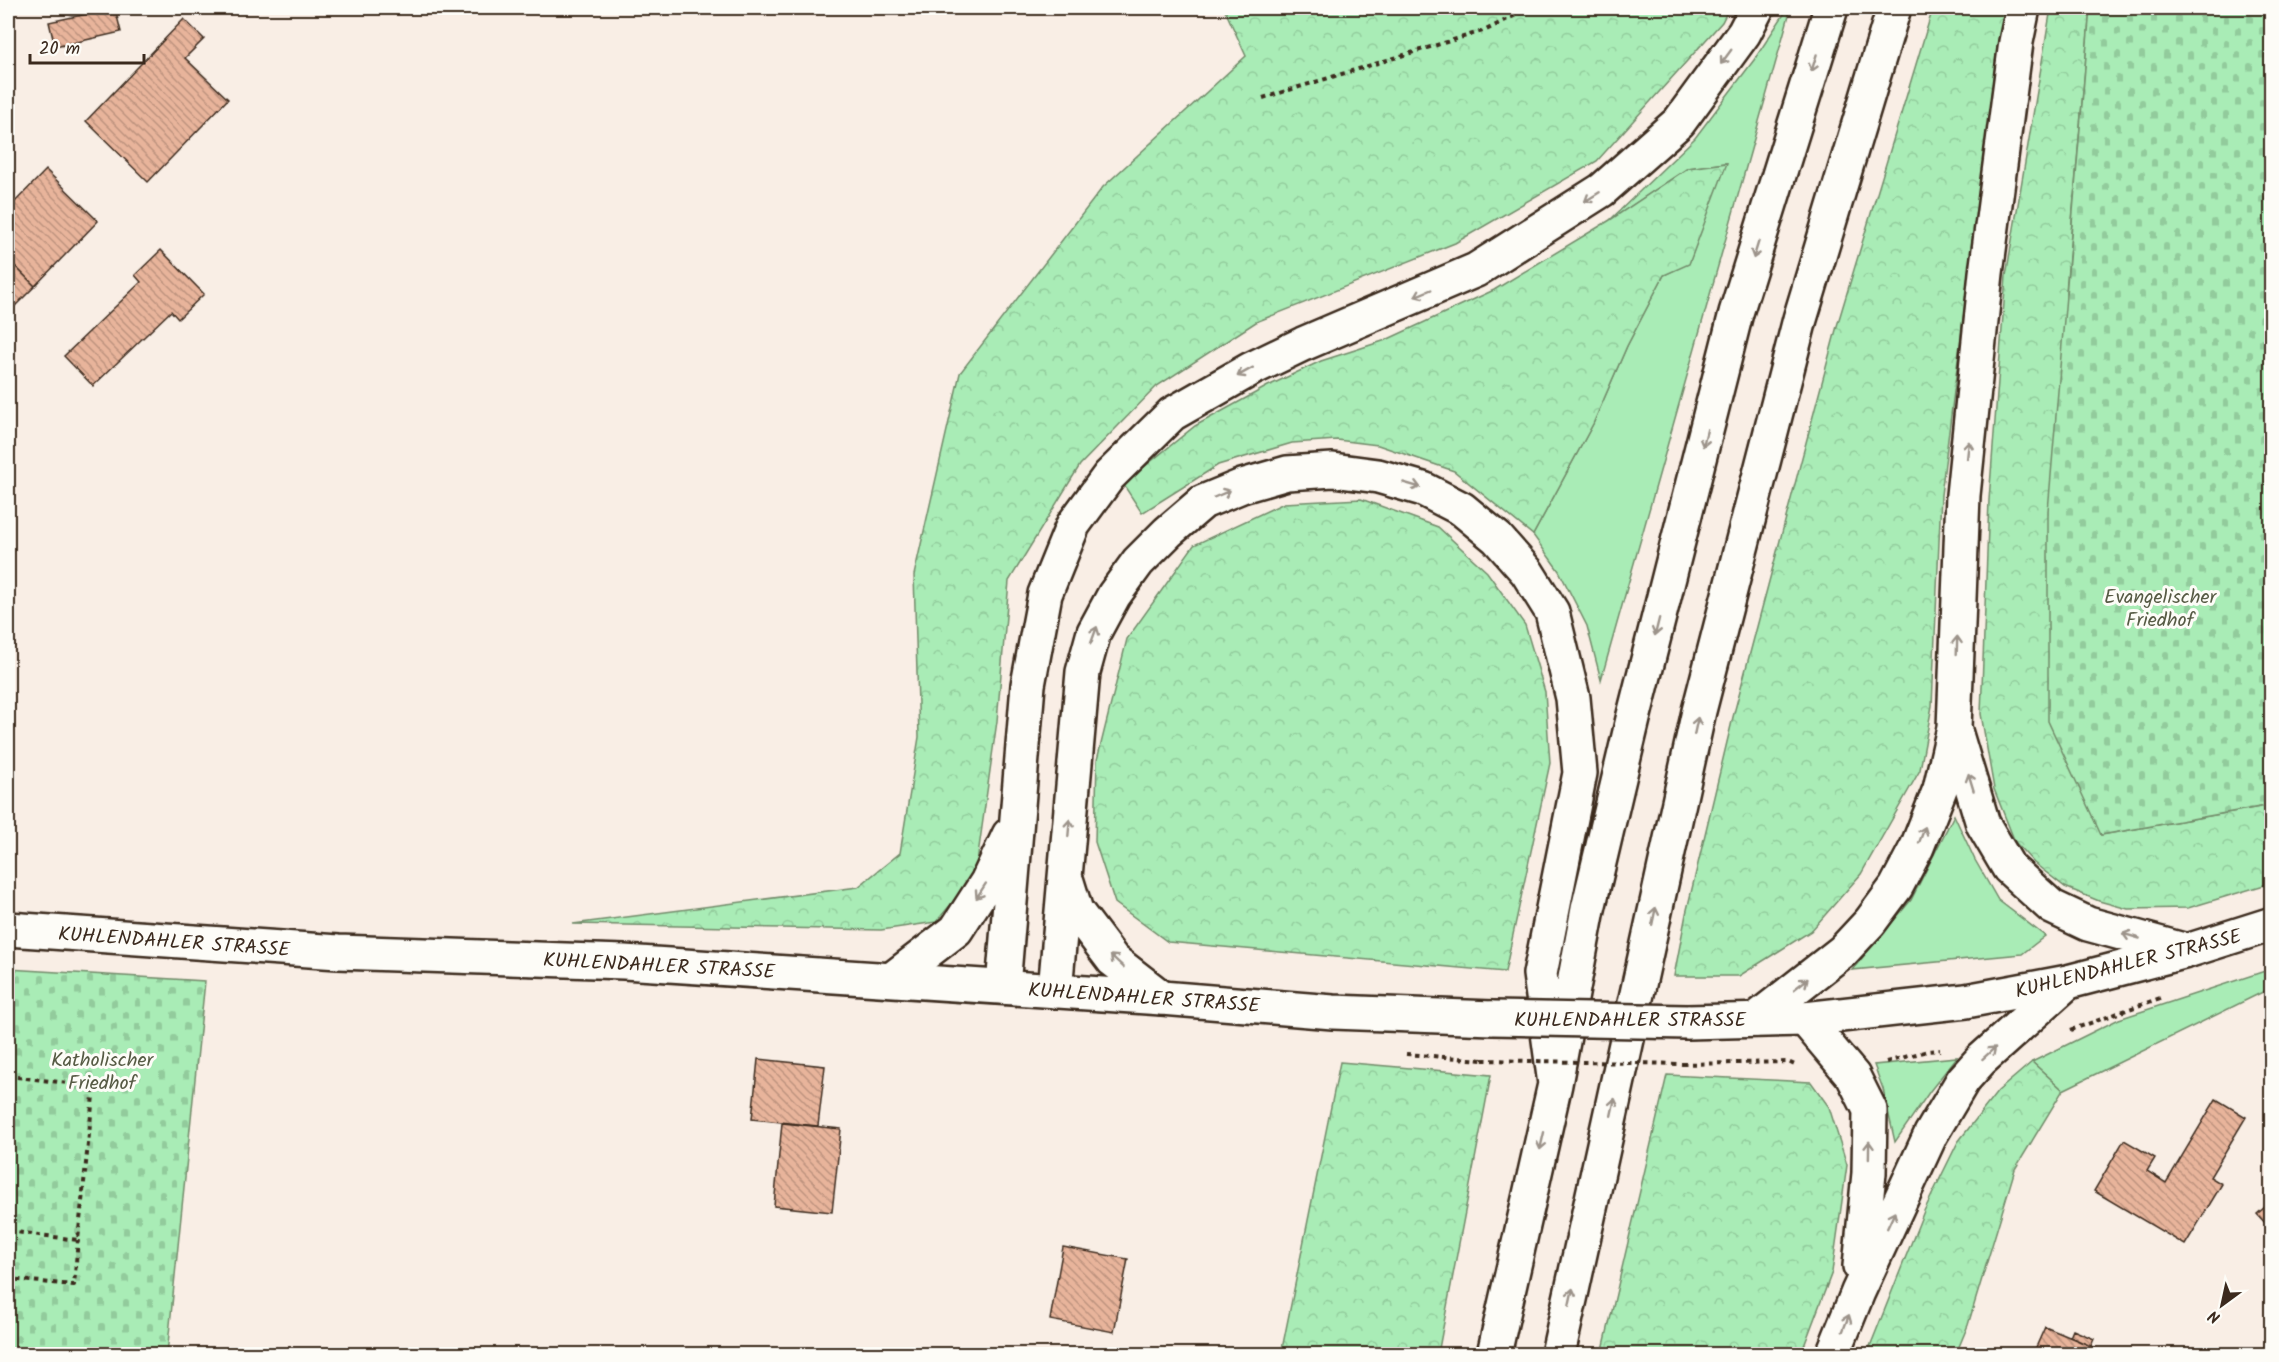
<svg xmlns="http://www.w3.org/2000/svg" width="2279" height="1362" viewBox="0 0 2279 1362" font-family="Kalam,sans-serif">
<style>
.grass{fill:#a9ecb6;stroke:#728b6a;stroke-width:1.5}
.forest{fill:url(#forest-crowns);stroke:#728b6a;stroke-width:1.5}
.cemetery{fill:url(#cemetery-stones);stroke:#728b6a;stroke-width:1.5}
.building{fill:url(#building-back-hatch);stroke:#3b2a1e;stroke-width:1.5}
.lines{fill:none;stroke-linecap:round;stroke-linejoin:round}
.major-casing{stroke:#3b2a1e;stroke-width:38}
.highway-casing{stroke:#3b2a1e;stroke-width:38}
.path{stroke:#3b2a1e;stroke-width:4;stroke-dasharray:4.5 4.5;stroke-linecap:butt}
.major{stroke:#fdfcf7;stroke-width:33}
.highway{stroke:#fdfcf7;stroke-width:33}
.major-bridge-casing{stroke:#3b2a1e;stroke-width:38;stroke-linecap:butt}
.path-bridge{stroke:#3b2a1e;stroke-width:4;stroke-dasharray:4.5 4.5;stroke-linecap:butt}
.major-bridge{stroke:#fdfcf7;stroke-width:33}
.oneway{stroke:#9c938a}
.labels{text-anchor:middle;stroke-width:6;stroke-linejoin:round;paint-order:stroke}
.park-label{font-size:20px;fill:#565a44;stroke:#fdfcf7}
.street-label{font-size:20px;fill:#3b2a1e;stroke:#fdfcf7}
</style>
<defs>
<pattern id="forest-crowns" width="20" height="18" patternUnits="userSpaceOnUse" patternTransform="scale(1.5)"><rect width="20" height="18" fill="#a9ecb6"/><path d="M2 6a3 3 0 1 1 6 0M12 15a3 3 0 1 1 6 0" fill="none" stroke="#92cb9c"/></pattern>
<pattern id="cemetery-stones" width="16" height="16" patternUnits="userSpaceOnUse" patternTransform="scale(1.5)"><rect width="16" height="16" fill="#a9ecb6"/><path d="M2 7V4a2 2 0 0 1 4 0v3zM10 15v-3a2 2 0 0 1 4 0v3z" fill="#92cb9c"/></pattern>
<pattern id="building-back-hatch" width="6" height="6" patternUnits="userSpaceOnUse" patternTransform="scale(1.5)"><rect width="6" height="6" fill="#e8b49b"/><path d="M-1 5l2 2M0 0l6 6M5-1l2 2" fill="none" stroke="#bd937e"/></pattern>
</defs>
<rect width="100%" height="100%" fill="#f9eee5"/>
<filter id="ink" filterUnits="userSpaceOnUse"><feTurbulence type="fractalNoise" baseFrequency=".0167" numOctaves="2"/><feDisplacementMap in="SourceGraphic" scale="12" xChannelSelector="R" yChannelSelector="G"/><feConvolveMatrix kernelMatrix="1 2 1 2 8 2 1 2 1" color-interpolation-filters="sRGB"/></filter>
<g filter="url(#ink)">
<path class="grass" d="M1788 8H1791L1601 680 1587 626 1559 571 1533 535 1593 424 1627 346 1664 275 1689 263 1726 163 1688 168 1610 220 1695 138 1754 60Z
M1954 815 1975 860 1998 900 2045 936 2022 954 1852 970 1911 900Z
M2271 969V988L2063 1090 2032 1062 2119 1019Z
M1957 1057 1930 1091 1895 1142 1883 1089 1874 1065Z"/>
<path class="forest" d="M1224 8H1729L1722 22 1597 161 1455 243 1256 322 1157 386 1080 465 1009 581 997 721 975 876 936 922 881 930 573 924 858 887 900 853 919 737 914 575 960 373 1103 187 1246 56Z
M1933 8H2006L1998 41 1941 495 1932 706 1920 770 1861 874 1811 931 1739 976H1674L1686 914 1733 717 1837 326Z
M2051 8H2090L2066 292 2101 835 2271 805V883L2188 908 2128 909 2099 901 2065 887 2034 863 2015 842 1994 789 1981 714 1989 500 2006 276Z
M1727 163 1689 264 1664 275 1627 346 1593 424 1533 535 1454 471 1378 445 1337 440 1292 443 1218 465 1142 513 1123 484 1195 426 1268 386 1321 361 1386 340 1494 290 1610 220 1688 168Z
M1361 499 1438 527 1487 572 1525 625 1545 692 1550 763 1505 972 1168 942 1115 903 1095 842 1097 760 1127 639 1194 545 1284 503Z
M1340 1062 1491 1075 1438 1354H1281Z
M2032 1062 2063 1090 2015 1169 1968 1325 1956 1354H1867L1924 1211 1958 1142 1998 1091Z
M1667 1075 1811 1082 1829 1107 1847 1165 1832 1272 1801 1354H1602Z"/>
<path class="cemetery" d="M2090 8H2272L2271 805 2101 835 2048 721V511Z
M8 969 205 981 167 1354H8Z"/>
<path class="building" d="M115 8 121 32 55 47 49 22Z
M184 19 204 39 185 58 228 99 148 182 86 121Z
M46 170 98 221 35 286 8 259V209Z
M161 250 204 294 178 319 171 311 93 386 64 356 141 282 135 275Z
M8 259 35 286 8 313Z
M758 1059 825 1066 818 1126 752 1119Z
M2216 1099 2246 1117 2210 1177 2222 1184 2185 1245 2094 1191 2124 1140 2155 1158 2147 1171 2166 1183Z
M782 1123 841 1129 832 1212 774 1206Z
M2272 1201V1221L2267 1225 2257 1214Z
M1063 1247 1128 1259 1114 1332 1050 1320Z
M2045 1327 2091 1346 2106 1354H2033Z
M2073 1330 2094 1339 2091 1346 2070 1337Z"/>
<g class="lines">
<defs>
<path id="major" d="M8 929 338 952 624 962 1162 998 1333 1012 1493 1018
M1687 1022 1805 1019 1966 1001 2068 982 2187 951 2272 924"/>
<path id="highway" d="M1955 731 1983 824 2009 868 2052 907 2088 924 2187 951
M1067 882 1076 911 1113 960 1162 998
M892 979 956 930 987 882 1009 835
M1003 987 1028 685 1045 594 1073 525 1109 476 1172 414 1251 369 1303 344 1476 270 1602 190 1679 122 1744 33 1757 8
M1055 991 1083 672 1094 632 1114 595 1138 562 1168 532 1203 502 1242 486 1287 473 1333 470 1378 476 1423 489 1462 509 1497 538 1527 572 1552 612 1573 698 1580 773 1540 974 1555 1084
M1805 1019 1853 1076 1870 1110 1869 1173 1860 1266
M1755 1020 1843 951 1870 922 1896 887 1917 847 1940 789 1954 728 1963 495 1986 273 2016 42 2023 8
M1494 1354 1555 1084 1588 909 1633 719 1736 313 1831 8
M1558 1354 1699 711 1800 319 1894 8
M1833 1354 1858 1292 1931 1134 1963 1080 1981 1060 2068 982"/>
</defs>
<use href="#major" class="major-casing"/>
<use href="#highway" class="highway-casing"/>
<path class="path" d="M1263 98 1486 30 1530 8
M2071 1030 2160 998
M1406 1054 1483 1060
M1886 1062 1928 1051 1940 1050
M1682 1064 1788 1062 1795 1065
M8 1076 94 1086 78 1240 8 1231
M8 1279 74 1285 78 1240"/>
<use href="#major" class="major"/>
<use href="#highway" class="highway"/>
<defs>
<path id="major-bridge" d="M1493 1018 1687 1022"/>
</defs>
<use href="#major-bridge" class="major-bridge-casing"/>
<path class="path-bridge" d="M1483 1060 1682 1064"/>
<use href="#major-bridge" class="major-bridge"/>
</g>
<defs><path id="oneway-shaft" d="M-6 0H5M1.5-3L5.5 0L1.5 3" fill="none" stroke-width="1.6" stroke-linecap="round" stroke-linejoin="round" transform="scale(1.5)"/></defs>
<g class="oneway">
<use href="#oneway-shaft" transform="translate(1726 57) rotate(126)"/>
<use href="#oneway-shaft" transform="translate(1814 63) rotate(107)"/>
<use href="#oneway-shaft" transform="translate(1592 197) rotate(148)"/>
<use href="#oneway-shaft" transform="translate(1756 250) rotate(107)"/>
<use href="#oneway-shaft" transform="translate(1423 293) rotate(157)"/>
<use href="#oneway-shaft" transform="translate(1245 372) rotate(151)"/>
<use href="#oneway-shaft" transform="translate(1705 438) rotate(104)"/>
<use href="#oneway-shaft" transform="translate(1968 450) rotate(-84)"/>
<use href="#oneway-shaft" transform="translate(1412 485) rotate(16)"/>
<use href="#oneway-shaft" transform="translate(1222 494) rotate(-23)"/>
<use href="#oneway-shaft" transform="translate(1657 627) rotate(104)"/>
<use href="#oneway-shaft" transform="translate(1094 635) rotate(-70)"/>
<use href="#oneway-shaft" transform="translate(1957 645) rotate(-88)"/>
<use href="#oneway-shaft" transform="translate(1696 726) rotate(-78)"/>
<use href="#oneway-shaft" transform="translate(1971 782) rotate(-107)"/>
<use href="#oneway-shaft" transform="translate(1069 828) rotate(-85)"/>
<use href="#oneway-shaft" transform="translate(1922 835) rotate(-69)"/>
<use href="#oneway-shaft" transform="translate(981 891) rotate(123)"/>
<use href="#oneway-shaft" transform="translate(1654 916) rotate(-78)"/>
<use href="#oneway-shaft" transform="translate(2131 936) rotate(-164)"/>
<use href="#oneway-shaft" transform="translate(1117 961) rotate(-137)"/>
<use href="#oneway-shaft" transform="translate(1801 984) rotate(-38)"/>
<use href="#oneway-shaft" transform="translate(1989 1053) rotate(-42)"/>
<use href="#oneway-shaft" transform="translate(1613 1107) rotate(-78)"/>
<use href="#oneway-shaft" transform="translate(1542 1141) rotate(103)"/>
<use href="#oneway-shaft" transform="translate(1869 1150) rotate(-89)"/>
<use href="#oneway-shaft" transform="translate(1891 1220) rotate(-65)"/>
<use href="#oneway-shaft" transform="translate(1571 1297) rotate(-78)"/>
<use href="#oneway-shaft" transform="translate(1846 1323) rotate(-69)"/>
</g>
</g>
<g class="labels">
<g class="park-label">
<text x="2160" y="603">Evangelischer<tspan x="2160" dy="23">Friedhof</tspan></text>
<text x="102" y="1066">Katholischer<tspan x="102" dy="23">Friedhof</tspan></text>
</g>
<g class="street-label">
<text transform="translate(174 941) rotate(4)" y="7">KUHLENDAHLER STRASSE</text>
<text transform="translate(2128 963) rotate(-14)" y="7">KUHLENDAHLER STRASSE</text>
<text transform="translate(659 965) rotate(3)" y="7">KUHLENDAHLER STRASSE</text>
<text transform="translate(1144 997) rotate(4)" y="7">KUHLENDAHLER STRASSE</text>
<text x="1630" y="1026">KUHLENDAHLER STRASSE</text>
</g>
</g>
<rect width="2279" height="1362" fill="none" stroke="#fdfcf7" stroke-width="30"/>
<rect x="15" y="15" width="2249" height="1332" fill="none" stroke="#3b2a1e" stroke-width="2" filter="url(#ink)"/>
<g transform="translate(2222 1305) rotate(213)" stroke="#fdfcf7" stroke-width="4.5" paint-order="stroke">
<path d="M0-4.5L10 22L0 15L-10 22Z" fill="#3b2a1e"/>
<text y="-9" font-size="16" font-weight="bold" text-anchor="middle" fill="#3b2a1e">N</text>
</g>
<path d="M30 54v9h114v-9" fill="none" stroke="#3b2a1e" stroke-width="3"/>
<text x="39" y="54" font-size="18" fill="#3b2a1e" stroke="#fdfcf7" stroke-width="4.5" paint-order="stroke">20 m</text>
</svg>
